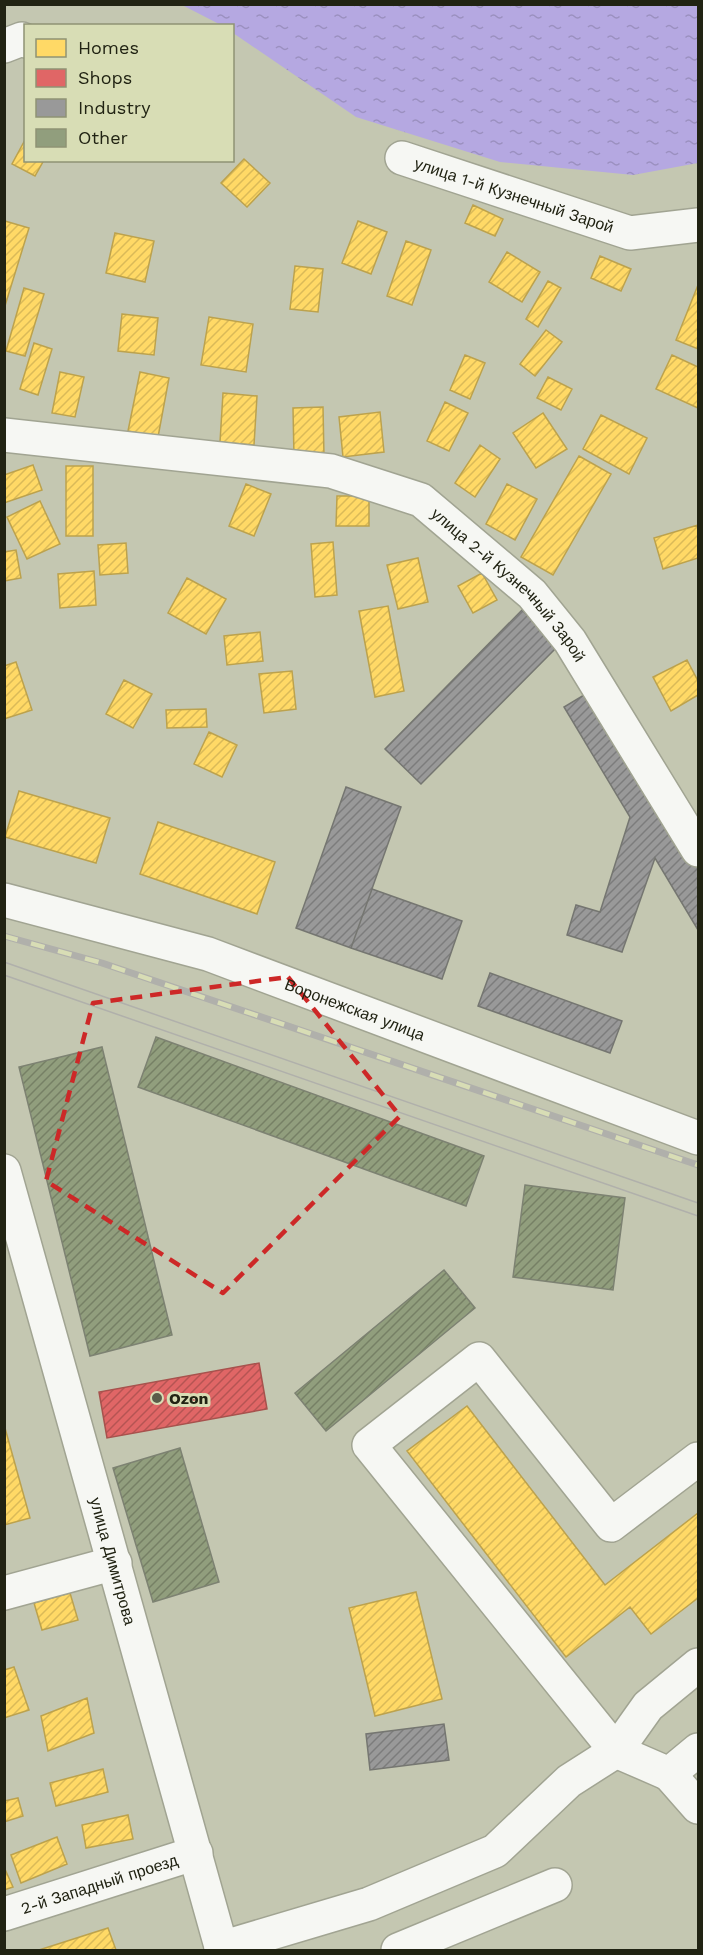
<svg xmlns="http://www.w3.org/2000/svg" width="703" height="1955" viewBox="0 0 703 1955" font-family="'Work Sans',sans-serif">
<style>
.water{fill:url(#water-ripples)}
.homes{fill:url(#homes-hatch);stroke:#bca24d;stroke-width:1.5}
.shops{fill:url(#shops-hatch);stroke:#a7524d;stroke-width:1.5}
.industry{fill:url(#industry-hatch);stroke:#757671;stroke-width:1.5}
.building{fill:url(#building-hatch);stroke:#7d8272;stroke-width:1.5}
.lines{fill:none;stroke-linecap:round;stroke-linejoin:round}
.minor-casing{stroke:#a1a492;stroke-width:36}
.minor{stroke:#f6f7f3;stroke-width:33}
.tram{stroke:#b0b0ab;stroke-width:1.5}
.rail-casing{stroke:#b0b0ab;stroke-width:7}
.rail{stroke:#d8ddb5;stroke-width:4.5;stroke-dasharray:14;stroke-linecap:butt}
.marked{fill:none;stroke:#cd2827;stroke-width:4.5;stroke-dasharray:12 8;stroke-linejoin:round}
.poi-dot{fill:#5a5c4a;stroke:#d8ddb5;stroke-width:2}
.labels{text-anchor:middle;stroke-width:6;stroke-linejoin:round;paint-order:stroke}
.street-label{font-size:16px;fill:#212313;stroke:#d8ddb5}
.poi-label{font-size:16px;font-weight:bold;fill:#212313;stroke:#d8ddb5;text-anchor:start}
</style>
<defs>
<pattern id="water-ripples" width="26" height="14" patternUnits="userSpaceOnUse" patternTransform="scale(1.5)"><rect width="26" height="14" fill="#b5a8e1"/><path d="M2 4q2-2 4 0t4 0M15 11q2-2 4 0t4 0" fill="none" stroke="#9b90c0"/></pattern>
<pattern id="homes-hatch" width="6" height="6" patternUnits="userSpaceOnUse" patternTransform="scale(1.5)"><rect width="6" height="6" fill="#ffd966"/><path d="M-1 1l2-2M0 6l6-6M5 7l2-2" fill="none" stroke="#daba58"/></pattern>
<pattern id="shops-hatch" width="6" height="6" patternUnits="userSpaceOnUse" patternTransform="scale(1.5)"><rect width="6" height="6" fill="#e06666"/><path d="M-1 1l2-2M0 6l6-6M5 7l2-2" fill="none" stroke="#b55453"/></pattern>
<pattern id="industry-hatch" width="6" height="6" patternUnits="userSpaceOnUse" patternTransform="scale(1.5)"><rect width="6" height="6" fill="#999"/><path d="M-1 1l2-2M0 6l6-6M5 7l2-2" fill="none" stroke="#7c7c7c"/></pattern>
<pattern id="building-hatch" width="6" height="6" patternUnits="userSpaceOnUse" patternTransform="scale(1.5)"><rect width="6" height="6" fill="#919e7d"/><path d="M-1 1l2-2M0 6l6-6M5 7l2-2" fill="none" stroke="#768065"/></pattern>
</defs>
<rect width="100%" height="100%" fill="#c4c7b1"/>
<path class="water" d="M182 5H698V163L633 175 500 162 356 117 233 33 232 26 221 25Z"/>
<path class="homes" d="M26 138V160H44L35 176 12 164Z
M244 159 270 183 247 207 221 183Z
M473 205 503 219 495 236 465 223Z
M5 221 29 228 4 309V221Z
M358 221 387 232 371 274 342 263Z
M115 233 154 241 145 282 106 273Z
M406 241 431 250 412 305 387 296Z
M507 252 540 272 522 302 489 282Z
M600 256 631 269 621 291 591 278Z
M295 266 323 269 318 312 290 309Z
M548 281 561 288 538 327 526 319Z
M698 285V349L676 340Z
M24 288 44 294 25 356 6 351Z
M122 314 158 318 154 355 118 351Z
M209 317 253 324 246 372 201 365Z
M546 330 562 342 535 376 520 364Z
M34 343 52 349 38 395 20 389Z
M465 355 485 363 470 399 450 390Z
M672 355 698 367V408L656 389Z
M60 372 84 377 75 417 52 413Z
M140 372 169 378 158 437 128 431Z
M548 377 572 389 561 410 537 398Z
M223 393 257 396 254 445 220 442Z
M445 402 468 413 449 451 427 441Z
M323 407 324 457H294L293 408Z
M380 412 384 452 343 457 339 417Z
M543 413 567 449 536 468 513 433Z
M601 415 647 438 629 474 583 449Z
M480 445 500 459 475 497 455 483Z
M579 456 611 474 553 575 521 557Z
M33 465 42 490 4 503V475Z
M66 466H93V536H66Z
M246 484 271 494 254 536 229 526Z
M507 484 537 499 515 540 486 524Z
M337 496H369V526H336Z
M40 501 60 544 27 559 7 517Z
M698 525V558L663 569 654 538Z
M333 542 337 595 315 597 311 544Z
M126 543 128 573 100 575 98 545Z
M16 550 21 578 4 581V552Z
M418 558 428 602 398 609 387 565Z
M94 571 96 605 60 608 58 574Z
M482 573 497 600 473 613 458 586Z
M187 578 226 599 206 634 168 613Z
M388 606 404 691 375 697 359 611Z
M260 632 263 661 227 665 224 636Z
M687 660 698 681V695L671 711 653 677Z
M16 662 32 710 4 719V666Z
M292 671 296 709 264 713 259 674Z
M124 680 152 694 133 728 106 714Z
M206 709 207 727 167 728 166 710Z
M209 732 237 745 222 777 194 764Z
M19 791 110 818 96 863 5 837Z
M158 822 275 862 257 914 140 874Z
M467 1406 605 1585 698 1513V1598L651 1634 630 1607 566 1657 407 1451Z
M5 1428 30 1518 4 1525V1428Z
M416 1592 442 1699 375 1716 349 1608Z
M70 1593 78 1620 42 1630 34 1603Z
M14 1667 29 1710 4 1718V1670Z
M87 1698 94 1733 48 1751 41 1716Z
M103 1769 108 1792 56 1806 50 1783Z
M18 1798 23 1816 4 1822V1801Z
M128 1815 133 1839 86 1848 82 1825Z
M57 1837 67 1864 21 1883 11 1855Z
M4 1867 13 1887 4 1890Z
M108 1928 116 1950H39Z"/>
<path class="shops" d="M259 1363 267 1409 107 1438 99 1392Z"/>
<path class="industry" d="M522 610 558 646 421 784 385 749Z
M594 689 698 861V930L655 858 622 952 567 935 576 905 600 912 630 817 564 707Z
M346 787 401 807 351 948 296 928Z
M372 889 462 921 442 979 351 948Z
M490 973 622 1021 610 1053 478 1006Z
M444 1724 449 1760 370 1770 366 1734Z"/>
<path class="building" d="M156 1037 484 1156 466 1206 138 1087Z
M102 1047 172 1335 90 1356 19 1067Z
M525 1185 625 1198 613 1290 513 1277Z
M444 1270 475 1308 326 1431 295 1393Z
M180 1448 219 1582 153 1602 113 1468Z"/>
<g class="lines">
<defs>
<g id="minor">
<path d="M4 46 22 39 26 41"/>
<path id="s1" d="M402 158 630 233 698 225"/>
<path id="s2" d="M4 435 331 471 421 500 532 594 570 641 698 850"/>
<path id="s3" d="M4 900 208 954 698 1138"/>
<path id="s4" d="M4 1171 222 1950"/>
<path d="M698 1459 611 1525 479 1359 369 1445 616 1751 669 1774 698 1750"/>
<path d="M4 1593 115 1563"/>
<path d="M669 1774 698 1807"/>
<path id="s5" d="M4 1914 196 1853"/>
<path d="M221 1948 369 1904 495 1851 569 1781 616 1751 648 1706 698 1665"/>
<path d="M398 1950 555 1885"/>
</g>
</defs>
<use href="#minor" class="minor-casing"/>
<use href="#minor" class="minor"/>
<path class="tram" d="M4 962 698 1203
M4 975 698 1216"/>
<defs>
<path id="rail" d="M4 936 102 963 698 1165"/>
</defs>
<use href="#rail" class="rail-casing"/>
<use href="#rail" class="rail"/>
</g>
<path class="marked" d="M288 977 400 1116 223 1293 46 1181 93 1003Z"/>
<circle class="poi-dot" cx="157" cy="1398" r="6"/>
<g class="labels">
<g class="street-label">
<text dy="6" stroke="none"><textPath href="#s1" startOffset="118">улица 1-й Кузнечный Зарой</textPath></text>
<text dy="6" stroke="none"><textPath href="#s2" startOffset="546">улица 2-й Кузнечный Зарой</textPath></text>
<text dy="6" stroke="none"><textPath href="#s3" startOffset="368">Воронежская улица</textPath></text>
<text dy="6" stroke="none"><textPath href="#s4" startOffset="405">улица Димитрова</textPath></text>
<text dy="6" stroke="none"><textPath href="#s5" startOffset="100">2-й Западный проезд</textPath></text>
</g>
<g class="poi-label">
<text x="169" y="1404">Ozon</text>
</g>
</g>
<rect width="703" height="1955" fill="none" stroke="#212313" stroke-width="12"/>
<rect x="24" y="24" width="210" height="138" fill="#d8ddb5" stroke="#8f9374" stroke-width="1.5"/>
<rect x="36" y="39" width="30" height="18" fill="#ffd966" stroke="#8f9374" stroke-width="1.5"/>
<text x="78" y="54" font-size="18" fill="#212313">Homes</text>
<rect x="36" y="69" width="30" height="18" fill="#e06666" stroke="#8f9374" stroke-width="1.5"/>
<text x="78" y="84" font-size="18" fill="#212313">Shops</text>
<rect x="36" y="99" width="30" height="18" fill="#999999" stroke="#8f9374" stroke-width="1.5"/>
<text x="78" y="114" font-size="18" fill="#212313">Industry</text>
<rect x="36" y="129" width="30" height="18" fill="#919e7d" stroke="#8f9374" stroke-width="1.5"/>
<text x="78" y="144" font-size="18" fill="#212313">Other</text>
</svg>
